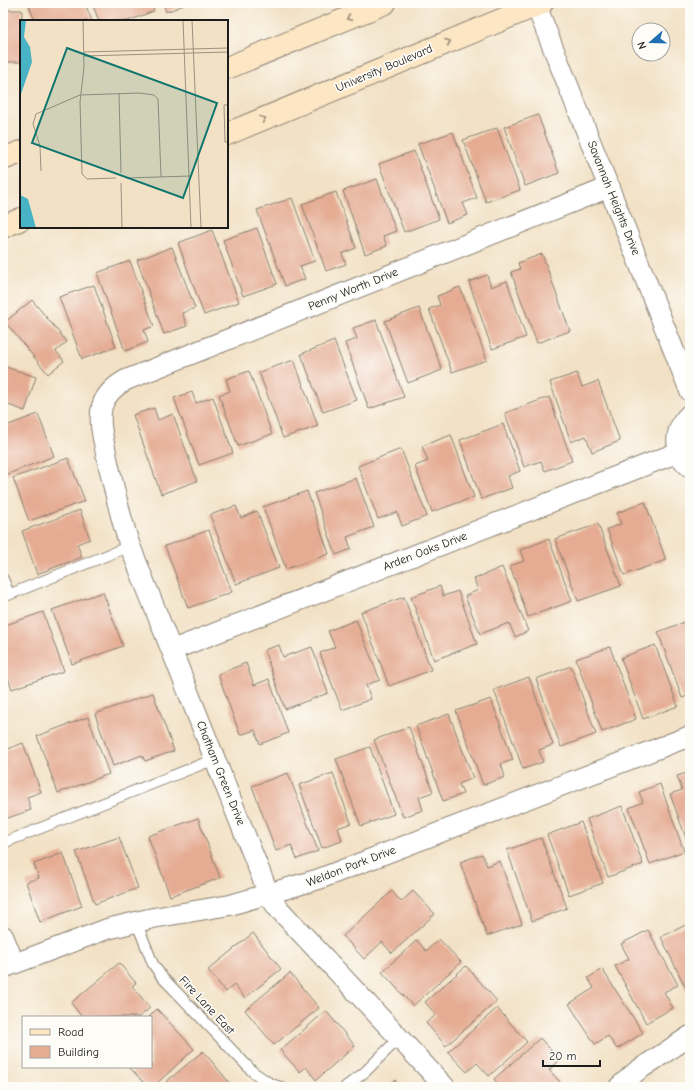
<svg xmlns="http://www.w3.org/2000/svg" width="693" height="1090" viewBox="0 0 693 1090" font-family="'Comic Neue',sans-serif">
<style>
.building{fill:#e5ac93}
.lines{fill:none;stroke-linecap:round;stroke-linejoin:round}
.service-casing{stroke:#877e70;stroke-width:12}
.minor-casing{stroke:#877e70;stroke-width:22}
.secondary-casing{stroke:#877e70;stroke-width:24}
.service{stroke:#fff;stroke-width:10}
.minor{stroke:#fff;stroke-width:20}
.secondary{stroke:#fce6c4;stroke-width:22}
.oneway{stroke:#978b78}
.labels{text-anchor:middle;stroke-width:3.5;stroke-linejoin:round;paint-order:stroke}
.street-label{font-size:12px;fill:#1c1c1c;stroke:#fdfcf7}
.inset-road{fill:none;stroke:#9c9281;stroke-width:1}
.view{fill:#0f766e;fill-opacity:0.15;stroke:#0f766e;stroke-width:2}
.inset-edge{fill:none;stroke:#1c1c1c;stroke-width:2}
</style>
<rect width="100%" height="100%" fill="#fdfcf7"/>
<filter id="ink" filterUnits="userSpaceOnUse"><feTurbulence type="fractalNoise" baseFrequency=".025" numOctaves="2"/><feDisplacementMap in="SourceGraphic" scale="8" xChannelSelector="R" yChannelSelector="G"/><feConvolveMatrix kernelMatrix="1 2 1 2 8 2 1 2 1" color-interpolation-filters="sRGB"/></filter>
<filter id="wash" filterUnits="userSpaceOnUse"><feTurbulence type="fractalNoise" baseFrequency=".012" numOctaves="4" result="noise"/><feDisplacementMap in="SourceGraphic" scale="16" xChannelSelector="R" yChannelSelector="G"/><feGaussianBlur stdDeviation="0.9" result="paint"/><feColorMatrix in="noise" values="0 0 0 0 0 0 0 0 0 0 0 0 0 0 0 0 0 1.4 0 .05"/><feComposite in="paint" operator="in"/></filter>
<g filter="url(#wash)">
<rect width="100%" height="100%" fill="#f2e1c5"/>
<g id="blocks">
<path class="building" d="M28 3H85L92 21H35Z
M92 3H151L154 11 128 21H99Z
M163 3H189L166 12Z
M3 10H22L21 62H3Z
M538 115 559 173 525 186 504 127Z
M497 128 520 190 486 202 463 140Z
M453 132 477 198 463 203 468 215 447 223 418 144Z
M414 151 439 219 404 232 379 164Z
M377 179 396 231 383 236 387 246 365 254 343 191Z
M336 192 356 248 342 254 346 264 326 271 302 204Z
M292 198 315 261 300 266 305 279 285 286 257 210Z
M257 228 277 284 243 296 223 240Z
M212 230 239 302 204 315 178 243Z
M172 247 195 308 182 313 187 326 164 334 137 260Z
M542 254 570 331 537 343 511 272 520 269 518 263Z
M130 261 154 326 144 330 148 342 125 351 97 273Z
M487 275 491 287 507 281 526 337 492 349 469 282Z
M94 285 116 347 82 359 59 297Z
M460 287 487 360 452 372 429 309 440 305 437 296Z
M32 300 67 342 56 351 64 361 48 374 5 322Z
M419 308 442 370 408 383 385 321Z
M376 320 404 397 369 409 345 343 357 339 353 328Z
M334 341 357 400 323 412 301 354Z
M294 360 318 426 283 438 259 372Z
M3 366 36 377 25 411 3 403Z
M249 371 272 434 238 446 219 395 230 391 226 379Z
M577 373 582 387 598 381 620 441 592 452 586 436 571 442 550 382Z
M192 392 196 403 213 397 233 453 199 465 174 398Z
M549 397 572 461 545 471 541 461 524 467 505 413Z
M154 408 158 420 173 414 197 481 161 494 133 415Z
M38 414 54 456 3 476V427Z
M503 424 520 471 508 476 512 488 481 499 460 440Z
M451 435 474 497 432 512 415 466 428 461 422 446Z
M401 449 427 516 402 526 397 512 378 519 358 466Z
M68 458 85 501 29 521 13 478Z
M356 478 374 527 347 537 351 549 336 555 314 493Z
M307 491 329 554 286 569 263 507Z
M645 502 666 560 624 575 607 529 621 524 617 513Z
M236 506 241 518 257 511 279 568 236 584 210 515Z
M80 510 90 539 77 544 82 557 37 574 22 531Z
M598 524 621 586 578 601 555 539Z
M209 530 232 592 188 608 165 546Z
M549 539 572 601 528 617 510 566 524 561 520 550Z
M502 567 528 631 515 637 509 623 480 634 465 596 478 590 474 579Z
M440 586 443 596 458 591 477 644 434 660 411 597Z
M103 592 123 646 72 664 52 610Z
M404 597 431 670 389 686 361 612Z
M43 612 64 671 12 689 3 664V626Z
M356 620 380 680 366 685 371 699 342 710 320 653 335 647 328 631Z
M690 620V695L682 698 658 632Z
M279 645 283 657 312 647 328 693 285 709 264 650Z
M655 645 678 706 643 719 621 658Z
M610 647 636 719 602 732 576 659Z
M246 663 254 685 269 679 288 733 260 744 255 730 240 735 218 674Z
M571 666 596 734 561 747 536 679Z
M529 677 553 745 539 750 543 762 523 769 494 690Z
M153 693 174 751 145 761 142 755 113 766 95 714Z
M491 699 513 760 501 764 505 777 483 785 456 711Z
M449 714 473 778 459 784 463 794 443 801 416 726Z
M88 717 109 774 58 793 37 736Z
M409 727 433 792 419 797 423 810 403 817 374 740Z
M23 743 41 792 27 797 31 810 5 819 3 813V751Z
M370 747 394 814 361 826 336 759Z
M690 772V849L670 794 682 790 677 776Z
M288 773 318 851 297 859 291 845 276 851 252 786Z
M333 773 351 823 338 828 342 841 322 848 299 785Z
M660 784 684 851 650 864 629 808 643 802 639 792Z
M622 806 643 864 608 877 587 819Z
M198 818 220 878 170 896 148 836Z
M581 822 603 883 569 895 547 835Z
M119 837 138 888 95 904 76 852Z
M541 838 567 908 532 921 507 850Z
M63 853 82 906 40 922 26 882 39 878 34 864Z
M482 854 487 866 500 861 522 924 487 936 460 862Z
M392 891 401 902 413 891 435 914 392 953 382 942 364 959 343 936Z
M690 923V997L661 937Z
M648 930 678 985 664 992 673 1008 646 1023 615 966 629 959 621 944Z
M253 933 281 969 245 998 234 985 226 992 208 970Z
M439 939 461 962 413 1006 382 972 417 940 426 951Z
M119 963 136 983 132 986 150 1008 139 1017H82L71 1003Z
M466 966 497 1001 446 1046 426 1023 436 1015 425 1002Z
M602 969 643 1033 617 1049 608 1036 595 1044 569 1004 594 988 588 978Z
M290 973 319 1008 274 1045 245 1010Z
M497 1008 527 1042 489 1076 477 1063 467 1072 448 1052Z
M157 1009 194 1049 153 1087H148L129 1067H151V1017H149Z
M326 1011 355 1046 316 1080 306 1067 300 1072 280 1050Z
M540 1038 560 1060 549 1070 560 1082 555 1087H500L494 1079Z
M203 1051 233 1087H160Z
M395 1080 401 1087H387Z"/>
</g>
</g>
<g filter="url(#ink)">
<use href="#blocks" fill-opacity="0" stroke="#877e70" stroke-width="1"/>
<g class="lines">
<defs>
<path id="service" d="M3 579 9 594
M3 597 130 546
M3 843 215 759
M136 921 153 964 162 977 253 1072 271 1084 281 1087
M345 1087 365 1072 399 1038"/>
<path id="minor" d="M536 5 690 391
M690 414C674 428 672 453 690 467
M172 650 679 452
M3 936 14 963
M3 968 107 929 153 918 230 905 319 879 690 736
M445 1087 277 907 269 895 130 546C120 517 114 488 107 458 104 441 98 423 102 406 106 394 115 386 126 380L610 187
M619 1087 637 1071 690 1036"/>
<path id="secondary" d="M227 68 385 3
M227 134 542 3
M3 159 21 152
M3 227 21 219"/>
</defs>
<use href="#service" class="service-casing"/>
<use href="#minor" class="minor-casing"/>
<use href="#secondary" class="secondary-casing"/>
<use href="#service" class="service"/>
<use href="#minor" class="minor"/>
<use href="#secondary" class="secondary"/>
</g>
<defs><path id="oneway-chevron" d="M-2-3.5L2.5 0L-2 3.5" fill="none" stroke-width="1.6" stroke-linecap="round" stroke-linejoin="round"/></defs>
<g class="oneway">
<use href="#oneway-chevron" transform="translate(349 18) rotate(158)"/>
<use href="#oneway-chevron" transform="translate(448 42) rotate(-23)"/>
<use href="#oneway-chevron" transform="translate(263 119) rotate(-23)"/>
</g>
</g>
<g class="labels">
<g class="street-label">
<text transform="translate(384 68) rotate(-23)" y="4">University Boulevard</text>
<text transform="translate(614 198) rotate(68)" y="4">Savannah Heights Drive</text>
<text transform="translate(353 289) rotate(-22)" y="4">Penny Worth Drive</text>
<text transform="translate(425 551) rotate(-21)" y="4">Arden Oaks Drive</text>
<text transform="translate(221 773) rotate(68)" y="4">Chatham Green Drive</text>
<text transform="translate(351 866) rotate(-21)" y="4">Weldon Park Drive</text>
<text transform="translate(207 1005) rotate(47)" y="4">Fire Lane East</text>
</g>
</g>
<g transform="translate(20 20)">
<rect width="208" height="208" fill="#f2e1c5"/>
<path d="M0 0H6L4 17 10 27 12 42 0 77V92ZM0 175 8 179 16 208H0Z" fill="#49b3c6"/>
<path class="inset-road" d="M63 0 64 47 60 82 62 154 67 159 96 158M163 0 171 208M172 0 181 208M64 32 208 28M64 36 208 32M99 74 101 153M208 85H204L205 122H208M21 151 20 126 13 104 16 94 60 75 119 73 134 75 138 79 141 157M106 158 170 156M101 163 102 208"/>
<path class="view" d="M47 28 197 83 163 178 12 123Z"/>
<rect width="208" height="208" class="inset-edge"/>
</g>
<rect width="693" height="1090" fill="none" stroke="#fdfcf7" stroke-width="16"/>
<rect x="22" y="1016" width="130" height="52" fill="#fdfcf7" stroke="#a3a29f"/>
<rect x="30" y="1029" width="20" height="6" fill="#fce6c4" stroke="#a3a29f"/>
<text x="58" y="1036" font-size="12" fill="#1c1c1c">Road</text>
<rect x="30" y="1046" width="20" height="12" fill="#e5ac93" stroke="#a3a29f"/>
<text x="58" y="1056" font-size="12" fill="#1c1c1c">Building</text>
<g transform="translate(651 42) rotate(250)"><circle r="19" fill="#fdfcf7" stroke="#a3a29f"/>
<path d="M0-3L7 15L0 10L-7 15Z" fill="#1f6fb2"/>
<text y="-6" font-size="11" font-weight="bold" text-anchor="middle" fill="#1c1c1c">N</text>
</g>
<path d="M543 1060v6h57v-6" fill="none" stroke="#1c1c1c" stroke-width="2"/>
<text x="549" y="1060" font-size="12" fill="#1c1c1c" stroke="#fdfcf7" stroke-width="3" paint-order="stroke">20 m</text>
</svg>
